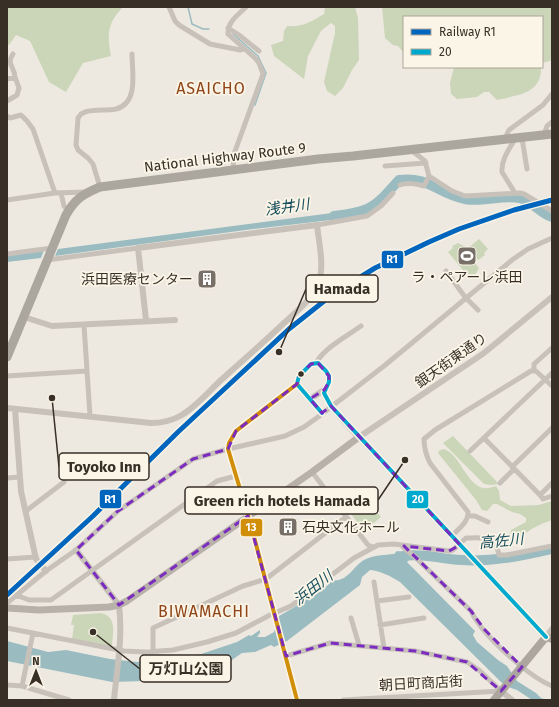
<svg xmlns="http://www.w3.org/2000/svg" width="559" height="707" viewBox="0 0 559 707" font-family="'Fira Sans','Noto Sans JP',sans-serif">
<style>
.green{fill:#cbd5b8}
.water{fill:#9abcc1}
.lines{fill:none;stroke-linecap:round;stroke-linejoin:round}
.stream{stroke:#9abcc1;stroke-width:1.5}
.river{stroke:#9abcc1;stroke-width:10}
.minor{stroke:#c7c1b9;stroke-width:5}
.tertiary{stroke:#c7c1b9;stroke-width:6}
.secondary{stroke:#b8b1a9;stroke-width:7}
.primary{stroke:#aca69e;stroke-width:8}
.trunk{stroke:#aca79e;stroke-width:9}
.bus-1-casing{stroke:#fbf5e7;stroke-width:7}
.bus-2-casing{stroke:#fbf5e7;stroke-width:7}
.bus-1{stroke:#00a9ce;stroke-width:4}
.bus-2{stroke:#d18e08;stroke-width:4}
.rail-1-casing{stroke:#fbf5e7;stroke-width:8}
.rail-1{stroke:#0065bd;stroke-width:5}
.marked{fill:none;stroke:#7b2cbf;stroke-width:3;stroke-dasharray:8 5;stroke-linejoin:round}
.bus-dot{fill:#382f27;stroke:#fbf5e7;stroke-width:1.5}
.labels{text-anchor:middle;stroke-width:3.5;stroke-linejoin:round;paint-order:stroke}
.street-label{font-size:14px;fill:#382f27;stroke:#fbf5e7}
.poi-label{font-size:14px;fill:#382f27;stroke:#fbf5e7}
.water-label{font-size:15px;font-style:italic;fill:#184f5e;stroke:#fbf5e7}
.quarter-label{font-size:16px;letter-spacing:1px;fill:#8f4518;stroke:#fbf5e7}
.leader{fill:none;stroke:#382f27;stroke-width:1.5}
.callout-dot{fill:#382f27;stroke:#fbf5e7;stroke-width:1.5}
.callout{fill:#fbf5e7;stroke:#382f27;stroke-width:1.5}
.callout-label{font-size:15px;text-anchor:middle;font-weight:bold;fill:#382f27}
.line-badge{stroke:#fbf5e7;stroke-width:1.5}
.badge-label{font-size:11px;text-anchor:middle;font-weight:bold;fill:#fff}
</style>
<rect width="100%" height="100%" fill="#eee9e0"/>
<path class="green" d="M7 7H123C107 23 107 36 111 56L83 63 66 92 49 82 30 41 16 35 9 45H7Z
M325 7H355L358 18 359 60 352 70 343 88 335 96 327 91 324 82 335 33V26L331 23 321 31 308 56 304 79 274 56 271 45 283 41 284 31 287 26C303 27 311 22 324 14Z
M382 7H552V58L550 61 542 63V17H404V53L398 46 393 45 385 38Z
M454 67H541C542 94 518 95 497 100L489 92H484L477 97 457 99 451 94 450 83Z
M479 239 488 249 484 253 485 255 478 260 476 258 473 261 479 268 475 275 468 276 448 252 453 248 452 246 458 243 468 248Z
M453 436 499 484 491 485 484 484 443 443Z
M443 449C459 452 466 484 483 488 488 489 492 487 496 486L499 491 500 500 511 506 539 505 552 501V520C540 524 525 531 518 541L510 537 511 530 526 522V518L520 514 512 512 497 504H493L487 511 482 510 476 500 438 453 439 451Z
M368 501 381 517 364 531 351 514Z
M101 613C117 617 113 631 112 645L111 646 72 639 74 625H71L73 615Z"/>
<path class="water" d="M347 211 348 218 253 229 55 256 58 249Z
M44 250 41 258 7 262V256Z
M397 551 414 553 418 556H413L407 562 475 631 473 635 477 642 498 660 507 666 517 681 536 693 541 698 547 700H532L517 690 511 688 501 682 400 582C390 576 381 571 370 570L362 577 360 585 287 641 274 647 271 645 255 652 242 653 229 662 226 666 202 673 174 678 145 681 112 682 7 661V641L48 652 66 650 110 659 137 662 180 658 201 654 237 642 249 635 251 636 260 630V633L257 637H265L274 632 279 616 293 608 311 595 314 596 328 585 332 580C348 583 354 564 366 559 374 555 384 555 394 554Z"/>
<g class="lines">
<path class="stream" d="M188 7 192 24 203 29H209
M233 34 258 56 266 73 255 105"/>
<path class="river" d="M334 216C371 212 375 207 399 180 429 176 438 194 465 199 483 203 506 193 523 199 534 203 541 214 552 217
M403 556C423 553 441 559 461 560 492 562 522 556 552 549"/>
<path class="minor" d="M169 7 175 21 179 25 210 44 240 50 244 49
M228 28 239 35 259 51
M13 54C6 65 14 65 15 77
M7 79 15 77 19 88 17 95 7 101
M7 116 10 118 21 115 27 121 33 129 55 193
M544 135 547 126 552 122
M522 138 527 169
M515 139C509 149 501 160 502 172L515 193
M504 140 509 130 543 105 552 94
M411 150 425 161 429 176 452 191 465 196 520 193 524 194 552 211
M385 166 426 163
M233 170 234 154 263 74 259 63 256 59 228 34C227 22 238 15 246 7
M400 185C408 182 416 184 424 186L429 176
M100 187 93 164 88 158 78 150 76 145 78 118 81 114 85 112C95 109 106 111 116 109 139 103 132 72 132 54
M61 193 64 206 68 211
M7 200 55 193 86 192
M317 225 367 216 381 206 393 193
M7 254 52 248
M47 260 138 248
M446 271 465 297 478 310
M84 325 90 416
M316 363C324 348 347 336 361 326
M534 370V364L552 348
M7 376 87 371
M484 438 540 495 552 483
M228 449 229 443 236 431 297 384
M470 451 552 373
M512 467 552 428
M312 472 368 545 373 547
M7 478 20 477
M500 483 514 469
M540 495 543 499 552 496
M26 511 64 482
M468 516H475L488 522
M452 536C458 529 469 522 468 512L430 463C426 455 424 449 424 439L435 430 531 371H536L552 386
M402 546 416 558 471 611C482 635 528 676 552 686
M7 559 36 557
M374 582 384 648
M16 595 29 600H51L217 481 236 476
M377 601 409 597
M7 603 46 571 76 550 118 511 193 459 228 449 285 436 304 427 318 417 384 366 512 260 528 249 552 238
M351 618 359 645
M380 625 424 618
M7 628 124 651 146 652 173 650 207 642 236 633 270 615 291 606 354 558 378 545 394 544 449 551 453 550 466 538C474 538 489 536 495 543 497 546 498 551 499 555H507L552 546
M153 651V628L243 586 266 579 346 517
M286 656 330 643 415 651 467 662 479 670 501 691
M7 685 22 686 69 700
M22 686 33 633
M343 700 501 691"/>
<path class="tertiary" d="M552 297 484 353 359 437 546 637 552 629
M24 317 52 326 175 320
M310 399 324 390
M7 408 151 423C161 423 171 421 180 416 196 407 208 392 221 380 242 361 263 343 284 323 296 312 311 300 318 285 325 267 319 244 317 225L138 248 146 320
M15 409 21 491 36 559 46 571
M322 413 297 384C299 375 308 362 318 363 324 369 331 374 328 383 327 387 325 389 324 393L331 406
M228 449 252 529 297 700
M76 550 119 605C123 636 117 669 114 700
M501 691 512 700"/>
<path class="secondary" d="M7 608 39 610 109 607 119 605 127 601 312 472 359 437 331 406"/>
<path class="primary" d="M494 700 546 637 552 639"/>
<path class="trunk" d="M7 357 66 215C75 199 83 194 100 187L318 159 353 156 552 134"/>
<defs>
<path id="bus-1" d="M322 413 297 384 299 376 311 364 318 363 326 371 329 376V382L324 393 331 406 546 637"/>
<path id="bus-2" d="M297 700 252 529 228 449 229 443 236 431 297 384"/>
</defs>
<use href="#bus-1" class="bus-1-casing"/>
<use href="#bus-2" class="bus-2-casing"/>
<use href="#bus-1" class="bus-1"/>
<use href="#bus-2" class="bus-2"/>
<defs>
<path id="rail-1" d="M7 595 93 516 178 432 289 329 333 294 375 268 429 242 459 229 514 210 552 200"/>
</defs>
<use href="#rail-1" class="rail-1-casing"/>
<use href="#rail-1" class="rail-1"/>
</g>
<path class="marked" d="M318 363 329 376V382L324 390 310 399 322 413 331 406 460 545 449 551 404 546 471 611 484 629 522 667 501 691 467 662 415 651 330 643 286 656 248 516 119 605 76 550 118 511 193 459 228 449 236 431 297 384 299 376 311 364Z"/>
<defs>
<symbol id="stadium-square" viewBox="-11 -11 22 22"><rect x="-9" y="-9" width="18" height="18" rx="4" fill="#787068" stroke="#fbf5e7"/><path d="M0-5a6.5 5 0 1 0 0 10a6.5 5 0 1 0 0-10ZM-3.5-1.8h7v3.6h-7Z" fill="#fff"/></symbol>
<symbol id="building-square" viewBox="-11 -11 22 22"><rect x="-9" y="-9" width="18" height="18" rx="4" fill="#787068" stroke="#fbf5e7"/><path d="M-4-6H4V6H1V3H-1V6H-4ZM-2.5-4.3h1.7v1.8h-1.7ZM.8-4.3h1.7v1.8H.8ZM-2.5-1h1.7V.8h-1.7ZM.8-1h1.7V.8H.8Z" fill="#fff"/></symbol>
</defs>
<g fill-rule="evenodd">
<use href="#stadium-square" x="456" y="245" width="22" height="22"/>
<use href="#building-square" x="196" y="268" width="22" height="22"/>
<use href="#building-square" x="277" y="516" width="22" height="22"/>
</g>
<circle class="bus-dot" cx="301" cy="374" r="3.5"/>
<g class="labels">
<g class="street-label">
<text transform="translate(225 157) rotate(-7)" y="5">National Highway Route 9</text>
<text transform="translate(451 360) rotate(-35)" y="5">銀天街東通り</text>
<text transform="translate(421 683) rotate(-3)" y="5">朝日町商店街</text>
</g>
<g class="poi-label">
<text x="467" y="282">ラ・ペアーレ浜田</text>
<text x="193" y="284" text-anchor="end">浜田医療センター</text>
<text x="302" y="532" text-anchor="start">石央文化ホール</text>
</g>
<g class="water-label">
<text transform="translate(287 207) rotate(-8)" y="5">浅井川</text>
<text transform="translate(501 541) rotate(-6)" y="5">高佐川</text>
<text transform="translate(313 588) rotate(-38)" y="5">浜田川</text>
</g>
<g class="quarter-label">
<text x="211" y="94">ASAICHO</text>
<text x="204" y="617">BIWAMACHI</text>
</g>
</g>
<path class="leader" d="M279 352L306 289M52 398L59 467M405 460L378 500M93 632L140 669"/>
<g class="callout-dot">
<circle cx="279" cy="352" r="4"/>
<circle cx="52" cy="398" r="4"/>
<circle cx="405" cy="460" r="4"/>
<circle cx="93" cy="632" r="4"/>
</g>
<g class="callout">
<rect x="306" y="275" width="72" height="27" rx="4"/>
<rect x="59" y="453" width="90" height="27" rx="4"/>
<rect x="185" y="487" width="193" height="27" rx="4"/>
<rect x="140" y="655" width="91" height="27" rx="4"/>
</g>
<g class="callout-label">
<text x="342" y="294">Hamada</text>
<text x="104" y="472">Toyoko Inn</text>
<text x="282" y="506">Green rich hotels Hamada</text>
<text x="186" y="674">万灯山公園</text>
</g>
<g class="line-badge">
<rect x="381" y="250" width="23" height="19" rx="4" fill="#0065bd"/>
<rect x="99" y="489" width="23" height="20" rx="4" fill="#0065bd"/>
<rect x="406" y="490" width="23" height="19" rx="4" fill="#00a9ce"/>
<rect x="240" y="518" width="23" height="19" rx="4" fill="#d18e08"/>
</g>
<g class="badge-label">
<text x="392" y="263">R1</text>
<text x="110" y="503">R1</text>
<text x="418" y="503">20</text>
<text x="251" y="531">13</text>
</g>
<rect width="559" height="707" fill="none" stroke="#382f27" stroke-width="16"/>
<rect x="403" y="16" width="140" height="52" fill="#fbf5e7" stroke="#ada69a"/>
<rect x="411" y="29" width="20" height="6" fill="#0065bd" stroke="#ada69a"/>
<text x="439" y="36" font-size="12" fill="#382f27">Railway R1</text>
<rect x="411" y="49" width="20" height="6" fill="#00a9ce" stroke="#ada69a"/>
<text x="439" y="56" font-size="12" fill="#382f27">20</text>
<g transform="translate(36 671)" stroke="#fbf5e7" stroke-width="3" paint-order="stroke">
<path d="M0-3L7 15L0 10L-7 15Z" fill="#382f27"/>
<text y="-6" font-size="11" font-weight="bold" text-anchor="middle" fill="#382f27">N</text>
</g>
</svg>
